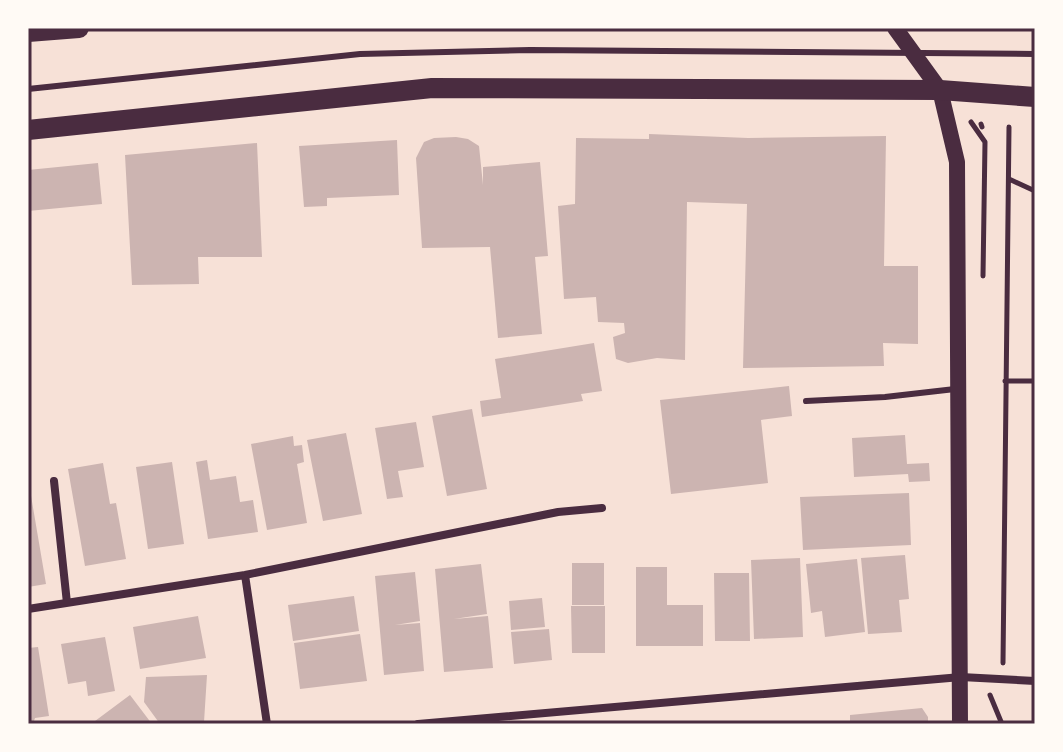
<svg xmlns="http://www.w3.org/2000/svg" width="1063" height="752" viewBox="0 0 1063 752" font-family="Figtree,sans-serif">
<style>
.building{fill:#ccb4b1}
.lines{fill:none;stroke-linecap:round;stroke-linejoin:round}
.path{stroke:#4a2c40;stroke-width:5}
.service{stroke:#4a2c40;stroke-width:6}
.minor{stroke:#4a2c40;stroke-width:8}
.secondary{stroke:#4a2c40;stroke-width:16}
.primary{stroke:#4a2c40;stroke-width:20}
.neatline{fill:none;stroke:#4a2c40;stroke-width:3}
</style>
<rect width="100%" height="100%" fill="#f7e1d7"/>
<path class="building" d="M649 134 748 138 886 136 884 266H918V344L883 343 884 366 743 368 747 204 687 202 685 360 657 358 628 363 616 359 613 337 625 333 624 323 598 322 596 297 564 299 558 206 575 204 576 138 649 139Z
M456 137 468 139 479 146 483 185V167L540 162 548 256 535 257 542 334 498 338 490 247 422 248 416 158 424 142 434 138Z
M397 140 399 195 327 198V206L304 207 299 146Z
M257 143 262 257H198L199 284 132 285 125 155Z
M98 163 102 204 28 211V170Z
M594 343 602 391 581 394 583 401 482 417 480 401 501 398 495 359Z
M789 386 792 416 761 420 768 483 671 494 660 400Z
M472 409 487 489 447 496 432 416Z
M416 422 424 467 398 471 403 497 387 499 375 428Z
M346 433 362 514 323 521 307 440Z
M905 435 907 464 929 463 930 481 909 482 908 474 854 477 852 438Z
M293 436 294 446 302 445 304 462 297 464 307 523 267 530 251 444Z
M207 460 210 480 236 476 240 502 253 500 258 532 208 539 196 462Z
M172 462 184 544 148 549 136 467Z
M103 463 110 504 116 503 126 559 85 566 68 469Z
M28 478 46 584 28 587Z
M909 493 911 545 803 550 800 497Z
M905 555 909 599 899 600 902 632 868 634 861 558Z
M800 558 803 637 754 639 751 560Z
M857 559 865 632 825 637 822 611 811 613 806 564Z
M572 563H604V605H572Z
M481 564 487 614 454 619 488 616 493 668 444 672 435 569Z
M636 567H667V605H703V646H636Z
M415 572 420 621 395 625 420 623 424 671 384 675 375 576Z
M714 573H749L750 641H715Z
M354 596 359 631 293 641 288 605Z
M542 598 545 627 511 630 509 601Z
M571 606H605V653H572Z
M198 616 206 658 140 669 133 627Z
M549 629 552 660 514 664 511 632Z
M360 634 367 681 300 689 294 643Z
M105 637 115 691 88 696 86 681 68 684 61 644Z
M38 647 49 716 35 718 33 724H28V648Z
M207 675 204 722 202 724H160L144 702 146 677Z
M130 695 152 724H91Z
M922 708 928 717V724H850V715Z"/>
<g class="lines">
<path class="path" d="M971 122 985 142 983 276
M981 124 982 127
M1009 179 1035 191
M1005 381H1035
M1003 663 1009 127
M990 695 1002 724"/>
<path class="service" d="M28 89 360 54 530 50 1035 54
M806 401 885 397 955 389"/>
<path class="minor" d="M54 481 67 603
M245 575 267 724
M28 609 245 575 558 512 602 508
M418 724 961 677 1035 681"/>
<path class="secondary" d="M895 28 940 90 957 162 960 724"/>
<path class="primary" d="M28 32 79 28
M28 130 432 88 940 90 1035 97"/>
</g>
<rect width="1063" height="752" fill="none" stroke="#fffaf5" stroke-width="60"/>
<rect x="30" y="30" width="1003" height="692" class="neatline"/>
</svg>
